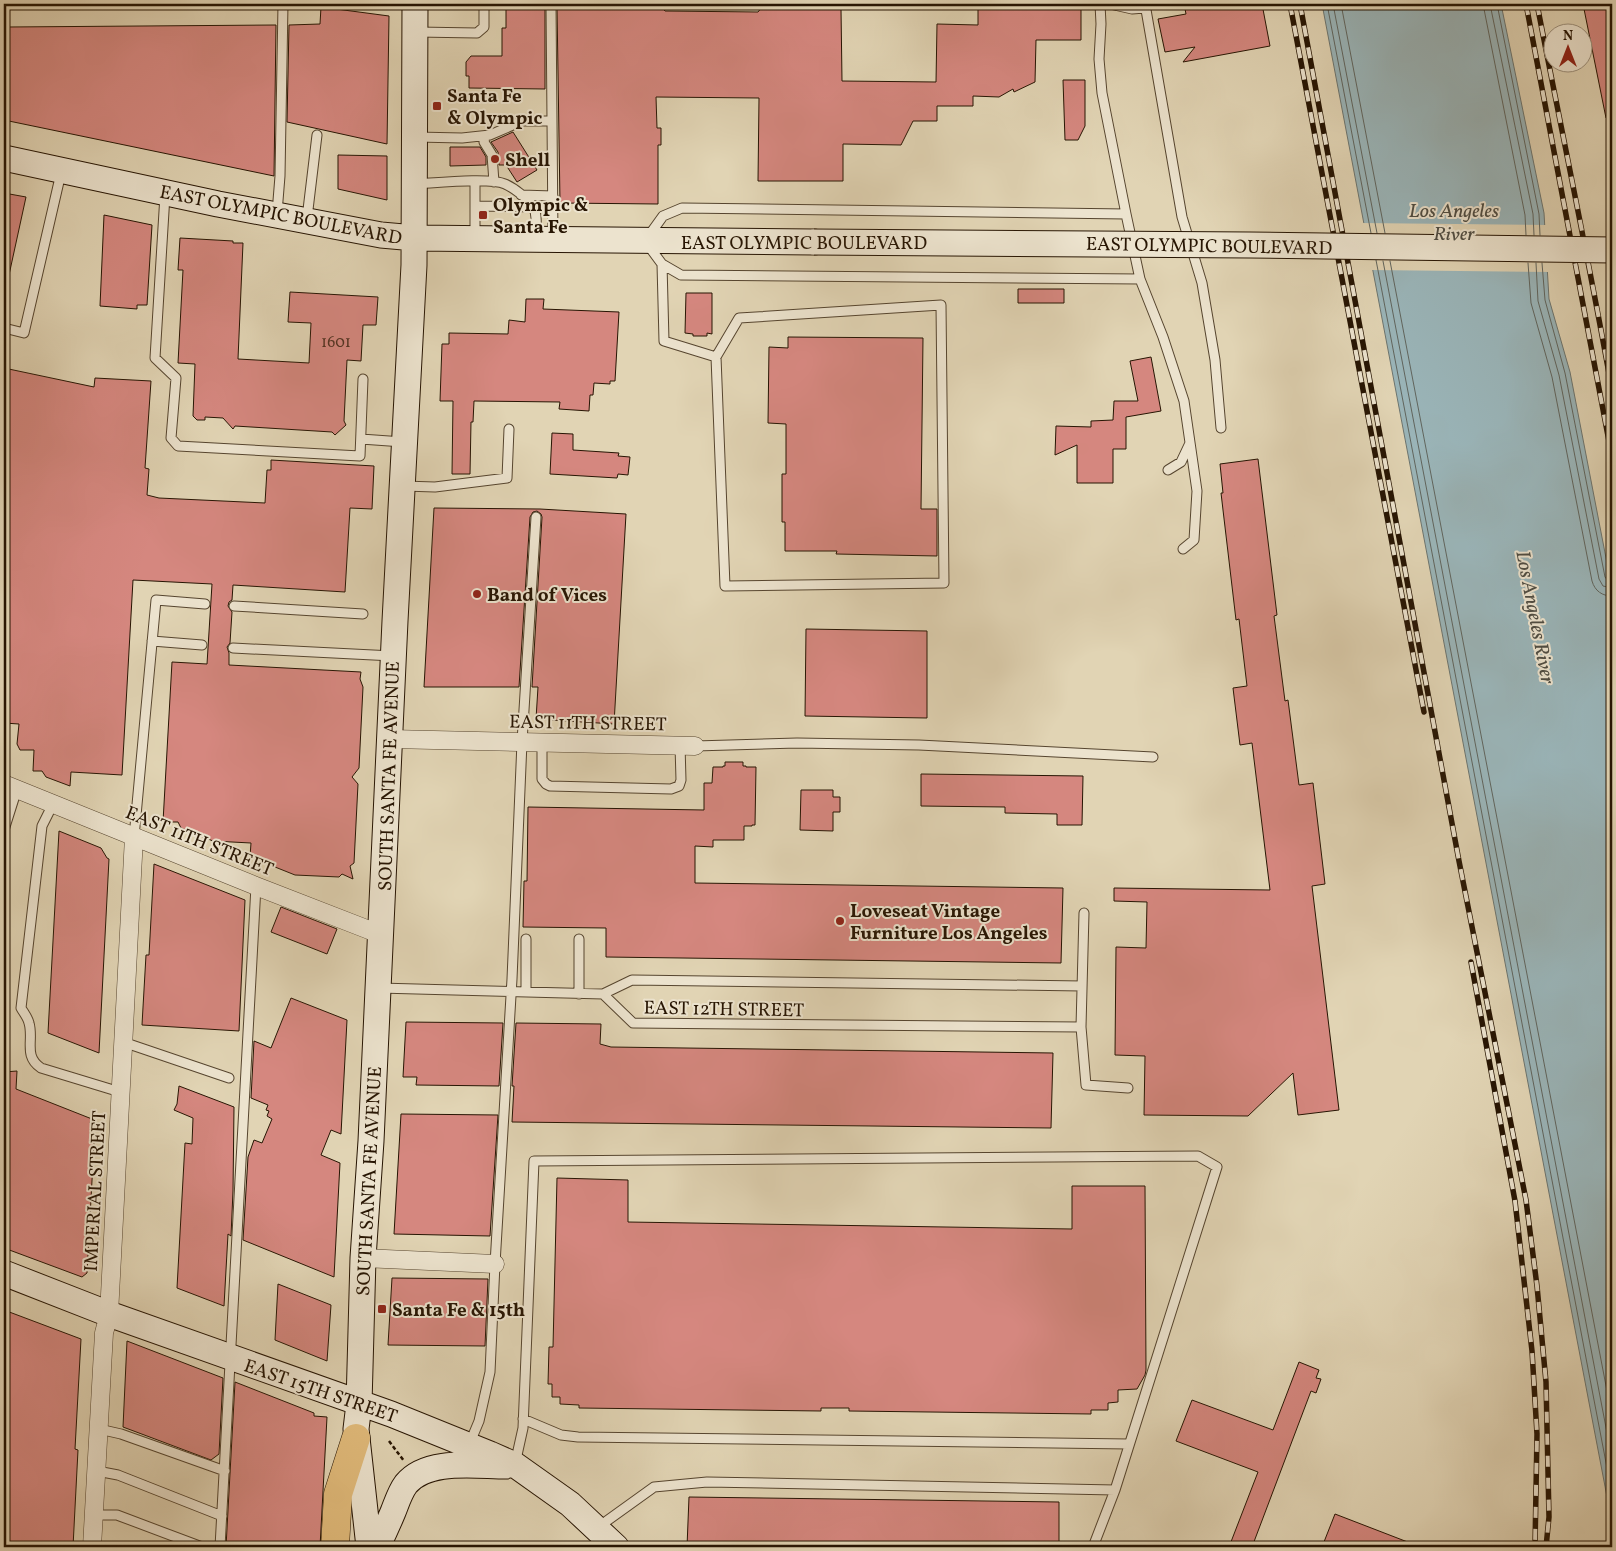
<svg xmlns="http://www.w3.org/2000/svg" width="1616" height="1551" viewBox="0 0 1616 1551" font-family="Vollkorn,serif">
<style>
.water{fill:#9ab5b9;stroke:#6c7570}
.pier{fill:#e1d4b4}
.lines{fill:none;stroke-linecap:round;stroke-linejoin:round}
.shore{stroke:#60655e;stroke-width:1}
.building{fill:#d5877f;stroke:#271503}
.lane-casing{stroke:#56452f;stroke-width:11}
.street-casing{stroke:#56452f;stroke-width:19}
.secondary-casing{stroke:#271503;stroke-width:27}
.primary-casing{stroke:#271503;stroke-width:29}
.path{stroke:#271503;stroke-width:2.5;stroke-dasharray:4 2.5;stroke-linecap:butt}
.lane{stroke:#ece3ce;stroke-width:9}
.street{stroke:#ece3ce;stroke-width:18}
.secondary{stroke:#ece3ce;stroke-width:25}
.primary{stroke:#e0ba7a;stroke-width:28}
.rail-casing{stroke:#271503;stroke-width:5.5}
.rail{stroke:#ece3ce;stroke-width:4;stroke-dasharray:11;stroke-linecap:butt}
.secondary-bridge-casing{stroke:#271503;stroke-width:27;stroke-linecap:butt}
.secondary-bridge{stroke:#ece3ce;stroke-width:25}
.poi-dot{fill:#8f2418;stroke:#ece3ce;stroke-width:2}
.labels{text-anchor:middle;stroke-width:4;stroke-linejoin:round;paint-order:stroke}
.number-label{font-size:16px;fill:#523222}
.poi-label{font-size:19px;font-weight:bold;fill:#271503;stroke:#ece3ce;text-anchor:start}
.street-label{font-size:19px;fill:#271503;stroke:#ece3ce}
.water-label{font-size:20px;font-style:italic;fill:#4f4d43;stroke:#ece3ce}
</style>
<rect width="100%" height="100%" fill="#e1d4b4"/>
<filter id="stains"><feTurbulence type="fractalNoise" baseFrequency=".004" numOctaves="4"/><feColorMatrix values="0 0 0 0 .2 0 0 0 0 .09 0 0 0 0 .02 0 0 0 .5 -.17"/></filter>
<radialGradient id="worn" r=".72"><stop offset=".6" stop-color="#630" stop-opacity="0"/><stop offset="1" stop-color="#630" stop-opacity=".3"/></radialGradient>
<path class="water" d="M1322 4H1501L1544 213 1549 299 1570 372 1612 589V1523Z"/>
<path class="pier" d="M1361 223 1547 225 1550 272 1370 270Z"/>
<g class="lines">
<path class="shore" d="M1327 4 1371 233
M1333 4 1377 233
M1341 4 1385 233
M1483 4 1525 215 1526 235
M1490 4 1533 214 1534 235
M1497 4 1539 214 1540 235
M1376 260 1612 1494
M1383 261 1612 1459
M1390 261 1612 1417
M1528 263 1531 303 1552 377 1592 581C1595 591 1602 596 1612 596
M1536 263 1538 301 1559 375 1599 579 1603 586 1612 588
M1542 263 1545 300 1565 373 1605 577 1608 581 1612 582"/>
</g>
<path class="building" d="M506 4H545V89L469 88V76H466V62L471 56H502V28H506Z
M639 4 660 5 665 11 758 12 762 7 767 6H785V9H841L842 81 936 82 937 24 978 25V4L1081 5V40H1036L1035 82 1014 92 1013 89 999 97 973 96V106H937V121H913L901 145 843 144V181H758L759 98 656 97 657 128H661V145H658V204L560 203 557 7H639Z
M1184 4H1262L1270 46 1183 62 1195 47 1165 52 1158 19 1186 14Z
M1583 4H1612V117L1606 118Z
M321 7 389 16 387 144 287 122 289 25 320 24Z
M276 25 274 176 4 120V89L6 90 7 27Z
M1063 80H1085V126L1078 140H1065Z
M513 132 537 170 517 182 506 165H499L498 152 491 142Z
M450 147H480L486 157V165L450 166Z
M338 155 387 156V200L338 189Z
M4 193 26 197 9 275 4 274Z
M104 215 152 225 147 305H137V309L100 306Z
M180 238 233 241V243H243L238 359 309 363 311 323 288 322 290 292 378 297 376 325H363L361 361 347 360 344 421 346 425 335 435 332 432 235 426 233 429 223 418 205 417V420H197L193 416 195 364 178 363 183 270H178Z
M1018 289H1064V303H1018Z
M686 293H712V334L707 333V336H693V334L685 333Z
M526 299H544L543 309 619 312 615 381H610V384L594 383 593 395H590L589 411 559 409 560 402 474 401 473 422H471L470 474H452L453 401H440L442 344H449V333L508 334 509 320 525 322Z
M788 337 923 338 921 509H937V556L836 554 837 551H785V522H782V474H786V424L768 423 769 347 788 348Z
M1151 357 1161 411 1126 417V449H1113V483H1077V445L1055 455 1056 426 1091 427V421L1113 420 1114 401H1138L1130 361Z
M4 368 94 387 95 378 151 381 145 468 149 469 147 495 159 498 265 503 267 470H271V460L374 466 372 509 350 508 345 592 233 585 232 600 229 602 228 606 232 612 230 643 227 647 229 653V665L361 672 360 679 363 687 359 768 352 777 358 784 354 863 350 866 353 879 342 874 339 877 295 875 250 857 251 843 213 841 181 828 178 822H163L172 662 207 664 212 584 133 580 122 775 71 772 70 786 46 777 42 771H33L34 750H20L17 744 19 724 4 723Z
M552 433 573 434V450L619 453 618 456 630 457 628 475 618 474 617 478 550 474Z
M1258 459 1277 615 1274 616 1285 701 1288 700 1299 785 1313 783 1325 884 1312 886 1339 1110 1298 1115 1293 1073 1248 1116 1144 1115 1145 1056 1115 1055 1116 947 1146 948 1147 902 1114 901V888L1270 890 1252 743 1240 745 1233 688 1247 686 1239 619 1236 620 1221 493H1223L1220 464Z
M434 508 540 509 626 514 614 724 536 719 538 687H532L542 517 541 514 537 511 533 512 530 517 519 687H424Z
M806 629 927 631V718L805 716Z
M725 762H743V766H746V767H756L755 825H752V826H744V840H713V847L695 846V883L1063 888 1061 963 606 957V928L523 927 524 881H527L528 807 704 810V783H712L713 767H723V766H725Z
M921 774 1083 776 1082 825H1057V814L1005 813V807L921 806Z
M801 790H833V797H840V812H833V831L800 830Z
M59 831 101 848 107 858 109 859 99 1053 48 1033Z
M154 864 245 900 239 1031 142 1025 146 955H149Z
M281 907 337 929 327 954 271 932Z
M291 998 347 1020 341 1134 331 1130 321 1155 340 1163 334 1277 243 1240 248 1157 254 1140 262 1143 272 1119 267 1116 269 1111 266 1110 268 1105 251 1098 254 1041 271 1048Z
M406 1022 503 1023 499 1086 416 1085 417 1077H403Z
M516 1023 601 1024 600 1044 611 1047 1053 1053 1051 1128 512 1122 514 1086H512Z
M17 1071 16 1089 92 1119 90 1123 95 1125 87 1273 82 1277 4 1248V1072Z
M179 1086 234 1107 233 1191 231 1236 228 1234 224 1306 177 1288 185 1143 192 1144 193 1118 174 1110 177 1104Z
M401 1114 498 1115 490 1236 394 1234Z
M557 1178 628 1180V1222L1072 1229V1186H1145L1146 1370 1145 1375 1137 1389 1118 1390V1402L1108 1403V1410H1091V1414L849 1411V1408H821V1411L579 1408V1405L560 1404V1397H552V1384H548L549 1347H553Z
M392 1278 488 1279 485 1346 388 1345Z
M278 1284 331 1305 327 1361 275 1340Z
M4 1310 81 1339 75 1449 78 1450 73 1547H4Z
M127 1341 223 1378 219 1454 211 1460 123 1427Z
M1299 1362 1319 1370 1316 1378 1321 1379 1316 1393 1311 1391 1252 1547H1229L1258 1472 1176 1441 1192 1400 1273 1430Z
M235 1382 314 1413V1416L327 1417 320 1547H226Z
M689 1497 1059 1502V1547H687Z
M1335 1514 1418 1546V1547H1322Z"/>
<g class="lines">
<defs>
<path id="lane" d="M551 4 553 238
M1100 4 1101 24 1099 59 1102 93 1126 214 1140 279 1163 337 1184 401 1197 491 1194 540 1183 549
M1110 4 1132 9 1145 8
M1145 4 1182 217 1202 283 1215 360 1221 428
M417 32 477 33 484 27V4
M485 136 484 142 492 155 494 182
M416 137 462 138 490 135 522 121H552
M475 181V236
M415 184C435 183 490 177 505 184 514 188 527 198 533 206 538 215 536 228 535 237
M165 195 155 358 176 378 171 438 178 446 360 456 363 379
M521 195 553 196
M475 206 533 207
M277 213 280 176 283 4
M1126 214 682 208 663 216 645 241 662 264 681 275 1140 279
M307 218 317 135
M662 264 664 341 716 357 725 586 944 583 941 305 739 318 716 357
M4 328 24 333 61 173
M361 439 403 442
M1168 470 1181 462 1190 443
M403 486 435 487 507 478 509 429
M234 606 363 614
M152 641 202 645
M233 648 393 656
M542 743V779L546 784 550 786 671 789 679 786 681 780 680 745
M695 746 797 743 919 745 1153 757
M53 804 42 826 21 1008C24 1013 28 1018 29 1023 34 1040 23 1056 41 1068L120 1092
M4 830 17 789
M134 837 156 600 205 604
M1084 913 1081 1027 1086 1085 1128 1088
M579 939V994
M379 988 603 994 633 1023 1081 1027
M526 992V939
M603 994 632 980 1082 986
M123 1042 229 1078
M523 1419 561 1435 578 1437 1129 1444
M99 1429 121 1434 225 1471
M469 1445 479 1421 490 1372 495 1264 512 979 522 742 536 517
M515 1464 523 1428 534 1161 1198 1156 1217 1167 1115 1490 707 1482 654 1487 597 1528
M97 1471 118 1475 222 1516
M94 1515H117L202 1547
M220 1547 256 886
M1093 1547 1115 1490"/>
<path id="street" d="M390 739 695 746
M4 784 256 886 382 935
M363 1258 495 1264
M92 1547 104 1333 109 1314 134 837"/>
<path id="secondary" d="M4 158 218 204 381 235 415 238 814 242
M4 1273 109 1314 391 1414 490 1454 515 1465 570 1504 616 1547
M369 1547 356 1429 359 1404 363 1258 371 1141 395 621 414 265 415 4
M377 1547C383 1535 388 1524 393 1512 397 1502 400 1492 406 1484 427 1458 476 1466 506 1466"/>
<path id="primary" d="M335 1547 338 1494 356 1438"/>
</defs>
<use href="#lane" class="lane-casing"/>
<use href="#street" class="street-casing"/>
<use href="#secondary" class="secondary-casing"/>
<use href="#primary" class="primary-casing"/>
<path class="path" d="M389 1441 404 1461"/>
<use href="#lane" class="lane"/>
<use href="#street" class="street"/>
<use href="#secondary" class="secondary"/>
<use href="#primary" class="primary"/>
<defs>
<path id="rail" d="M1290 4 1424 712
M1300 4 1459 861 1526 1200 1537 1286 1546 1382 1549 1517 1546 1547
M1526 4 1612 457
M1537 4C1562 133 1589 261 1612 390
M1471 962 1515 1201 1532 1351 1537 1434 1535 1547"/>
</defs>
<use href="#rail" class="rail-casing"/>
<use href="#rail" class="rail"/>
<defs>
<path id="secondary-bridge" d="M814 242 1250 245 1612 250"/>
</defs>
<use href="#secondary-bridge" class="secondary-bridge-casing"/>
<use href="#secondary-bridge" class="secondary-bridge"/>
</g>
<g class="poi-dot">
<rect x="432" y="101" width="10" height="10" rx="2.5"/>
<circle cx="495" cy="159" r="5"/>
<rect x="478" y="210" width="10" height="10" rx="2.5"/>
<circle cx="477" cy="594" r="5"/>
<circle cx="840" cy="921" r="5"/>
<rect x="377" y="1304" width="10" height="10" rx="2.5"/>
</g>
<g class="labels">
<g class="number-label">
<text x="336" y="347">1601</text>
</g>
<g class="poi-label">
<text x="447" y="102">Santa Fe<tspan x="447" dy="22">&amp; Olympic</tspan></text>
<text x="505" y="166">Shell</text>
<text x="493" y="211">Olympic &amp;<tspan x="493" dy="22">Santa Fe</tspan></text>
<text x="487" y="601">Band of Vices</text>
<text x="850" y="917">Loveseat Vintage<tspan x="850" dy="22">Furniture Los Angeles</tspan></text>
<text x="392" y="1316">Santa Fe &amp; 15th</text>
</g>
<g class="street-label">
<text transform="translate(281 214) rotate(11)" y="7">EAST OLYMPIC BOULEVARD</text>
<text x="804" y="249">EAST OLYMPIC BOULEVARD</text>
<text transform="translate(1209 245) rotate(1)" y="7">EAST OLYMPIC BOULEVARD</text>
<text transform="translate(588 722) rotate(1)" y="7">EAST 11TH STREET</text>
<text transform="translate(388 776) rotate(-88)" y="7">SOUTH SANTA FE AVENUE</text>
<text transform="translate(200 840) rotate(22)" y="7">EAST 11TH STREET</text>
<text transform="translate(724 1008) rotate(1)" y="7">EAST 12TH STREET</text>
<text transform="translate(368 1181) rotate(-87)" y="7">SOUTH SANTA FE AVENUE</text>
<text transform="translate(94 1191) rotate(-87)" y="7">IMPERIAL STREET</text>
<text transform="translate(321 1390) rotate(19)" y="7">EAST 15TH STREET</text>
</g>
<g class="water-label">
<text x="1454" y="217">Los Angeles<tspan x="1454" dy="23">River</tspan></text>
<text transform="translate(1536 617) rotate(79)" y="7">Los Angeles River</text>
</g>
</g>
<rect width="1616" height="1551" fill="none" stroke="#e1d4b4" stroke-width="20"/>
<rect x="5" y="5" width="1606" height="1541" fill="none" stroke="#271503" stroke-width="2.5"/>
<rect x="10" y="10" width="1596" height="1531" fill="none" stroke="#271503"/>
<g transform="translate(1568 48)"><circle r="24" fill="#ece3ce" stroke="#9d917d"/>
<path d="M0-4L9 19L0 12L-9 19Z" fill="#8f2418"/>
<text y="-8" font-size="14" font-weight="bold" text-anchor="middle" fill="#271503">N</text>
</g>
<rect width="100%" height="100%" filter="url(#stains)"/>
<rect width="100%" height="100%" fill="url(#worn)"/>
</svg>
